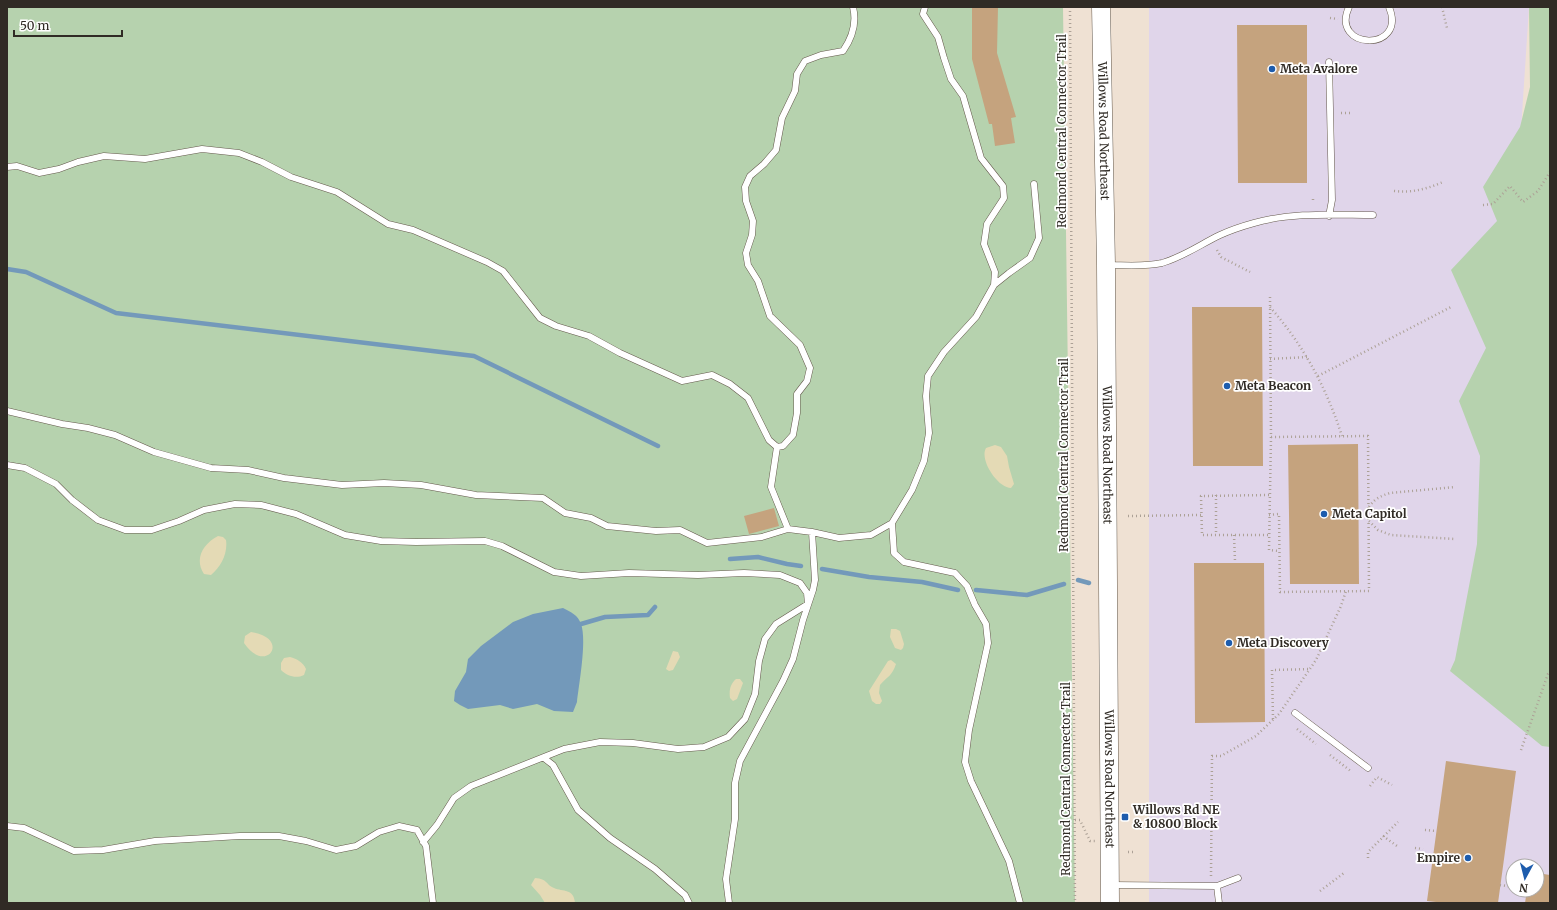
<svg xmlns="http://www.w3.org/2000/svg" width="1557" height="910" viewBox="0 0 1557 910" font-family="Merriweather,serif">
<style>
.commercial{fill:#e0d5ea;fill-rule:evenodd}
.green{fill:#b6d2ae}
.sand{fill:#e4dab5}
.water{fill:#7399ba}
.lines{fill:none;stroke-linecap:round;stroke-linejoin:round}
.stream{stroke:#7399ba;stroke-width:4.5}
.building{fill:#c5a37e}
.lane-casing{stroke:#64594c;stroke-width:7}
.secondary-casing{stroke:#64594c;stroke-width:19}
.path{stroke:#aca196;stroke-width:2.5;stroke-dasharray:1 3;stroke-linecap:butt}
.lane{stroke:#fff;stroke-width:6}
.secondary{stroke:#fff;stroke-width:18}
.poi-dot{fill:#1d5cad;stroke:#fff;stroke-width:1.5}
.labels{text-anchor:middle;stroke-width:3.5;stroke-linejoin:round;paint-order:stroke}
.poi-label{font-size:12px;font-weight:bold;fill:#302b25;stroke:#fff;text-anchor:start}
.street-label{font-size:12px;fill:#302b25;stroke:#fff}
</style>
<rect width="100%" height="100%" fill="#efe1d3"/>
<path class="commercial" d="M1149 7H1529L1487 652 1550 691V903H1149ZM1513 866H1537V890H1513Z"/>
<path class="green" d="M7 7H1063L1075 903H7Z
M1529 7H1550V747L1542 746 1450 671 1455 660 1477 544 1480 456 1459 401 1486 348 1451 270 1497 221 1483 187 1520 127 1530 87Z"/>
<path class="sand" d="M995 445 1001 447 1007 456 1009 467 1014 484 1011 488C998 488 979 460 986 448Z
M218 536 223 537 226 540C228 553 221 567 211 575L204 574C194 559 203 544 218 536Z
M891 629H896L900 631 904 644 903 648 901 650 895 648 890 637Z
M251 632C292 638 266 676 244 643L245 636Z
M673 651 678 652 680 657 673 670 669 671 666 669Z
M290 657C297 659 303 662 306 669L304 675C296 679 287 676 281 670V663L284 658Z
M891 660 896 664C892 676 888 676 880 685L879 693 882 701 880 704H876L872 701 869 691 888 661Z
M736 679H740L743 683 737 699 733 701 730 698C729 691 730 684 736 679Z
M535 878C548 879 545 884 554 888 563 892 574 888 575 903H545L540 895 531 885Z"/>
<path class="water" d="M563 608C571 612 578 615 581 624 587 640 579 684 577 702L573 712 554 711 537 704 513 709 500 705 468 709 460 705 454 701 455 691 466 672 468 659 481 646 513 622 533 614Z"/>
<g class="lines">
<path class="stream" d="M7 269 26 272 116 313 474 356 658 446
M730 559 758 557 787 564 801 566
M822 569 869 577 922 582 958 590
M1078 580 1089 583
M976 590 1027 595 1064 584
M581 624 605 617 648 615 655 607"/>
</g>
<path class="building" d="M972 7H998L997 53 1016 117 1011 118 1015 143 995 146 992 124H989L972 59Z
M1237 25H1307V183H1238Z
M1192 307H1262L1263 466H1193Z
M1358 444 1359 584H1290L1288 445Z
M774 508 779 526 749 534 744 516Z
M1194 563H1264L1265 722 1195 723Z
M1446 761 1516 771 1498 903H1445L1427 901Z
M1537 873 1550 875V903H1525L1527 890H1537Z"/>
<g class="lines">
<defs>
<path id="lane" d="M925 7 923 14 938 37 944 58 951 79 963 96 981 158 1003 186 1004 198 987 224 984 244 995 272 994 285
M1349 7C1329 50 1408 53 1389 7
M7 167 17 166 39 173 59 169 78 162 104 156 145 159 202 149 239 153 262 162 291 177 337 192 388 224 413 230 487 262 503 271 540 318 556 326 589 336 620 353 682 381 712 375 730 384 748 398 769 440 777 447 783 446 793 435 797 413V394L807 381 810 368 800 345 770 316 758 281 748 265 746 253 752 235 753 221 746 201 745 187 750 176 764 164 776 150 782 118 795 91 797 74 805 61 821 55 843 51C852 38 857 23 853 7
M1329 216 1332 200 1329 62
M1107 265C1125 265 1145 267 1162 263 1183 257 1201 244 1220 235 1231 230 1243 226 1254 223 1292 212 1334 215 1373 215
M7 411 62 424 88 428 115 435 154 452 211 468 248 470 284 478 342 485 384 483 421 485 476 495 543 498 565 513 591 518 607 526 656 531 680 530 707 543 762 537 788 529 812 532 839 538 871 535 892 523 912 490 924 461 929 433 926 396 928 376 944 352 976 317 994 285 1009 273 1030 258 1039 238 1034 184
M777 447 771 487 788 529
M7 465 25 468 56 484 72 500 98 520 125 530H152L179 521 204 510 235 504 261 505 296 514 345 535 381 541 416 542 485 541 502 546 554 572 581 576 629 573 698 575 744 573 780 575 800 583 807 593 808 604 776 624 765 639 759 661 755 694 745 719 728 737 704 747 678 749 633 743 600 742 564 749 471 786 454 798 437 825 423 842
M892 523 894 553 904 562 955 573 967 586 975 605 986 624 988 643 969 730 965 762 971 781 1009 861 1020 903
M1295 713 1368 768
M544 758 553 765 578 810 610 838 655 869 685 895 689 903
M7 826 24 828 74 851 103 850 155 841 240 836H279L306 841 336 850 356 846 379 832 399 826 417 830 426 846 433 903
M1111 885 1217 886 1238 878
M1217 886 1219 903
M729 903 726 879 735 819V783L740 761 783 681 793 659 803 620 813 590 815 580 812 532"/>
<g id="secondary">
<path id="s1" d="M1101 7 1106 265 1110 903"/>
</g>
</defs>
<use href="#lane" class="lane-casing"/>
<use href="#secondary" class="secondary-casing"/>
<path class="path" d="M1070 7 1075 903
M1442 7 1447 28
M1330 18 1338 19
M1341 113H1353
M1394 191C1412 193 1427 189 1443 182
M1313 199V203
M1483 205 1493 204 1510 186 1523 202 1538 191 1550 172
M1217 250 1221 257 1250 272
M1270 307C1304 346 1326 387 1342 436
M1270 359 1307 357
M1318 376 1451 307
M1271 437 1269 550 1279 551
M1216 495V535
M1269 495 1201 496 1202 535H1269
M1369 507C1375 498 1381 496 1390 493L1455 487
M1269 515 1279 514 1280 592 1369 591 1368 436 1271 437 1270 296
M1128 516 1201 515
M1369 521 1378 530 1391 535 1455 539
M1234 535 1235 561
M1273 719 1272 670 1311 669
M1297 729 1316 744
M1521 750 1548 674 1550 673
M1330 755 1352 772
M1370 786 1377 777 1392 785
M1075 820H1080L1090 841H1095
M1425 830 1436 831
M1383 836 1397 846
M1415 848 1423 849
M1128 852H1135
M1368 858V852L1398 822
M1211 876 1212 756H1221L1256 736 1279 714 1316 660 1341 606 1346 591
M1500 885 1513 887
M1320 891 1344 873"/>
<use href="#lane" class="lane"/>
<use href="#secondary" class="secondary"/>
</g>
<g class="poi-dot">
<circle cx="1272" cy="69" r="4"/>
<circle cx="1227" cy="386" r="4"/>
<circle cx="1324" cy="514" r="4"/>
<circle cx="1229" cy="643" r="4"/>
<rect x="1121" y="813" width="8" height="8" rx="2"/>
<circle cx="1468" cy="858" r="4"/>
</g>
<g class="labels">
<g class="poi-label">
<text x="1280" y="73">Meta Avalore</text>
<text x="1235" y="390">Meta Beacon</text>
<text x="1332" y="518">Meta Capitol</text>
<text x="1237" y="647">Meta Discovery</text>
<text x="1133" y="814">Willows Rd NE<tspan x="1133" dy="14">&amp; 10800 Block</tspan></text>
<text x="1460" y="862" text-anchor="end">Empire</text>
</g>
<g class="street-label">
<text transform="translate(1062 131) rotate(-90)" y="4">Redmond Central Connector Trail</text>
<text dy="4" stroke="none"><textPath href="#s1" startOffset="124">Willows Road Northeast</textPath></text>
<text transform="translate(1064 455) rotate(-90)" y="4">Redmond Central Connector Trail</text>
<text dy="4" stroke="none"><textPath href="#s1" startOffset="448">Willows Road Northeast</textPath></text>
<text transform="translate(1066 779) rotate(-90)" y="4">Redmond Central Connector Trail</text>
<text dy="4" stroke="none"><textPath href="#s1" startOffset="772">Willows Road Northeast</textPath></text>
</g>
</g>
<rect width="1557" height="910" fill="none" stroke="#302b25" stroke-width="16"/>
<g transform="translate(1525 878) rotate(187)"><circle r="19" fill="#ffffff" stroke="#acaaa8"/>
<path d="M0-3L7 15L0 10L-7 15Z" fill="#1d5cad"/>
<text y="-6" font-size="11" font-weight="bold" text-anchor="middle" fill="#302b25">N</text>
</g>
<path d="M14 30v6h108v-6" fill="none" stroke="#302b25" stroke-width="2"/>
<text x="20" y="30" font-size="12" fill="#302b25" stroke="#ffffff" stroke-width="3" paint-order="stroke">50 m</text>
</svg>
